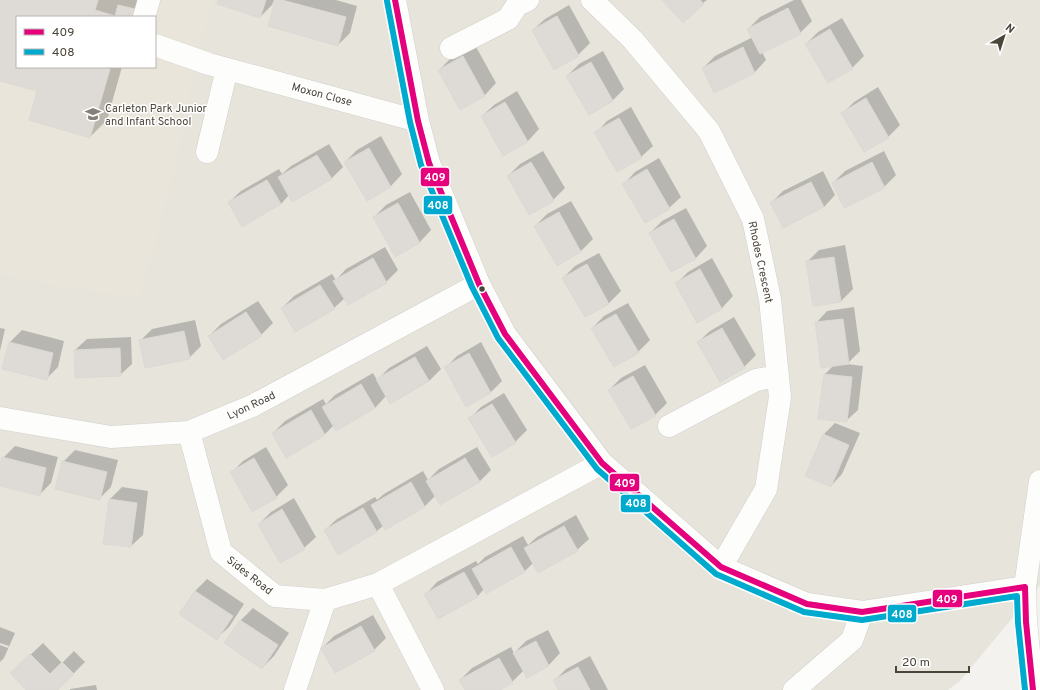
<svg xmlns="http://www.w3.org/2000/svg" width="1040" height="690" viewBox="0 0 1040 690" font-family="Overpass,sans-serif">
<style>
.residential{fill:#e7e4dc;fill-rule:evenodd}
.education{fill:#eae5da;fill-rule:evenodd}
.shadow{fill:#0003}
.building{fill:#dedbd6;stroke:#dcd9d4}
.lines{fill:none;stroke-linecap:round;stroke-linejoin:round}
.minor-casing{stroke:#d2d0cb;stroke-width:23}
.minor{stroke:#fdfdfc;stroke-width:22}
.bus-1-casing{stroke:#fff;stroke-width:9}
.bus-2-casing{stroke:#fff;stroke-width:9}
.bus-1{stroke:#e5007d;stroke-width:6}
.bus-2{stroke:#00a9ce;stroke-width:6}
.bus-dot{fill:#4b4439;stroke:#fff;stroke-width:1.5}
.labels{text-anchor:middle;stroke-width:3;stroke-linejoin:round;paint-order:stroke}
.street-label{font-size:11px;fill:#4b4439;stroke:#fff}
.poi-label{font-size:11px;fill:#4b4439;stroke:#fff;text-anchor:start}
.line-badge{stroke:#fff;stroke-width:1.5}
.badge-label{font-size:11px;text-anchor:middle;font-weight:bold;fill:#fff}
</style>
<rect width="100%" height="100%" fill="#f4f2ee"/>
<path class="residential" d="M0 0H1040V585L959 682 948 690H0ZM17 17H155V67H17Z"/>
<path class="education" d="M0 0H212L196 58 177 162 140 297 79 290 0 274ZM17 17H155V67H17Z"/>
<path class="shadow" d="M0 0H149L144 17H17V67H122L107 120 90 137 38 91 0 80Z
M219 0H274L272 5 260 17Z
M276 0H336L357 6 350 33 338 45Z
M663 0H707L703 3Z
M794 0H801L812 21 800 33 762 52 766 60 755 72 715 92 703 68 715 56 753 37 748 29 760 17Z
M569 5 590 43 578 55 533 30 545 19Z
M842 18 864 56 852 68 806 44 818 32Z
M475 45 496 83 485 95 461 108 439 70 451 58Z
M603 51 624 89 612 101 567 76 579 64Z
M878 87 900 125 888 137 843 113 854 102Z
M517 91 539 129 528 141 504 154 482 116 494 105Z
M631 107 653 146 641 157 596 133 607 121Z
M381 136 402 174 391 186 367 200 345 162 357 150Z
M329 144 343 167 331 179 289 195 281 204 242 226 229 202 241 191 279 169 282 174 291 166Z
M543 151 565 188 553 200 508 176 520 164Z
M884 151 896 175 884 187 833 183 845 171Z
M659 158 681 197 669 208 624 184 635 172Z
M823 171 835 195 824 207 772 202 783 191Z
M410 192 431 230 420 242 396 255 374 217 386 205Z
M571 201 593 239 581 251 557 264 535 226 547 214Z
M686 208 707 246 696 258 672 271 650 233 662 221Z
M845 245 853 289 841 301 814 305 807 262 819 250Z
M385 247 398 270 386 282 348 304 345 298 334 308H282L294 296 332 274 336 280 346 269Z
M599 253 621 291 609 303 585 316 563 278 575 266Z
M712 258 733 296 722 308 698 322 676 284 688 272Z
M258 301 273 323 261 335 209 336 221 324Z
M628 303 650 340 638 352 592 328 604 316Z
M854 307 860 351 847 364 863 366 858 410 846 421 825 374 834 365 816 323 827 311Z
M734 317 756 355 744 367 698 342 710 331Z
M195 320 201 346 189 358 140 341 152 329Z
M0 328 5 329 0 351Z
M22 330 64 341 58 367 46 379 3 368 10 342Z
M131 337 132 364 120 375 75 350 87 339Z
M481 342 502 381 491 392 445 368 457 356Z
M427 346 441 369 429 381 390 403 386 396 375 408 334 425 325 434 286 456 273 433 285 421 323 399 326 404 335 395 373 373 377 380 389 368Z
M645 365 667 403 655 415 609 390 621 378Z
M504 393 527 430 515 442 492 456 469 419 481 407Z
M835 423 860 433 842 474 831 486 824 434Z
M15 446 58 457 51 483 39 495 0 485V471L3 458Z
M266 447 288 485 276 497 231 473 243 461Z
M477 447 491 470 479 482 436 495 424 507 384 525 377 531 325 530 337 519 375 497 377 500 384 494 423 471 428 480 439 469Z
M75 450 118 460 111 487 99 499 63 462Z
M122 487 148 491 143 535 131 546 104 543 110 499Z
M294 498 316 537 304 548 259 524 271 512Z
M576 515 589 539 577 550 533 563 525 571 486 592 484 589 478 596 439 618 426 594 437 582 476 561 478 564 485 557 523 536 528 545 537 537Z
M207 579 244 604 229 627 217 638 180 614 195 591Z
M253 608 289 633 274 656 262 668 226 643 241 620Z
M373 615 386 638 374 650 322 648 334 636Z
M0 627 15 633 4 658 0 662V645L8 648 9 646 0 643Z
M548 630 560 653 549 665 527 677 524 670 512 682 498 690H466L460 680 472 668 511 647 514 653 526 641Z
M43 643 62 663 74 651 85 662 57 690H27L11 673Z
M590 656 608 690H559L554 681 566 669Z
M96 685 97 690H70V689Z"/>
<path class="building" d="M0 0H98L95 10 115 16 118 5 135 9 133 17H17V67H103L110 69 90 138 29 120 37 91 0 81Z
M218 0H266L260 18 217 4Z
M275 0H282L346 17 338 46 268 26Z
M662 0H700L704 4 683 23Z
M788 8 801 34 760 54 747 29Z
M557 16 579 56 554 70 532 30Z
M830 29 853 69 828 83 805 44Z
M743 47 755 73 714 93 702 68Z
M463 56 485 96 460 110 438 70Z
M591 62 613 101 589 115 566 76Z
M866 98 889 138 864 152 841 113Z
M505 102 528 142 503 156 481 116Z
M619 118 642 158 617 172 594 132Z
M369 148 391 187 367 201 344 162Z
M317 155 332 179 292 202 278 177Z
M531 162 554 201 529 215 507 176Z
M872 162 885 188 844 208 832 183Z
M647 169 670 209 645 223 622 184Z
M267 180 281 204 242 227 228 202Z
M811 182 824 207 783 228 770 202Z
M398 203 420 243 395 257 373 217Z
M559 212 581 252 557 266 534 226Z
M674 219 696 259 671 272 649 233Z
M834 257 841 302 813 306 806 261Z
M373 258 387 283 348 305 333 281Z
M587 264 609 304 585 317 562 278Z
M700 269 722 309 697 323 675 283Z
M320 285 335 309 295 332 281 308Z
M246 312 262 336 223 360 208 336Z
M616 314 639 353 614 367 591 328Z
M843 319 849 364 821 368 815 322Z
M722 328 745 368 720 382 697 342Z
M184 331 190 359 145 368 139 340Z
M9 342 53 353 47 380 2 369Z
M120 348 121 376 75 378 74 350Z
M469 353 491 393 466 407 444 367Z
M415 357 429 381 390 404 376 379Z
M824 374 852 377 847 422 818 419Z
M633 376 656 416 631 429 608 390Z
M361 384 375 408 336 431 322 407Z
M492 404 516 443 492 457 468 418Z
M311 410 325 435 286 458 272 433Z
M823 434 849 445 831 487 805 476Z
M2 457 46 468 40 496 0 486V466Z
M254 458 277 498 252 512 230 472Z
M465 458 480 482 440 505 426 481Z
M62 461 107 472 100 500 55 489Z
M411 482 425 507 385 530 371 505Z
M109 499 137 503 131 547 103 544Z
M363 508 377 532 338 555 324 530Z
M282 509 305 549 280 563 258 524Z
M564 526 578 551 538 573 524 548Z
M511 547 525 572 486 594 472 569Z
M464 572 478 597 438 619 424 594Z
M195 591 233 616 217 640 179 614Z
M240 620 278 645 262 669 224 643Z
M361 626 375 651 335 673 321 648Z
M536 641 549 666 527 678 513 653Z
M30 654 46 670 26 690 10 673Z
M499 658 513 683 500 690H465L459 680Z
M62 662 74 674 58 690H26L46 670 50 674Z
M578 667 590 690H558L553 680Z"/>
<g class="lines">
<defs>
<path id="minor" d="M395 0 418 121 429 163 479 284 505 334 602 463 721 567 807 604 862 612 1025 587
M592 0 633 40 709 131 753 219 770 299 780 397 766 489 721 567
M144 17 149 0
M155 45 209 64 418 121
M451 48 508 19 517 5 528 0
M207 152 227 69
M0 418 111 437 189 432 252 406 479 284
M669 426 756 380 778 376
M189 432 221 552 275 596 325 600 378 584 602 463
M378 584 433 690
M295 690 325 600
M794 690 852 640 862 612
M1033 690 1026 622 1025 587 1040 481"/>
</defs>
<use href="#minor" class="minor-casing"/>
<use href="#minor" class="minor"/>
<defs>
<path id="bus-1" d="M395 0 418 121 429 163 479 284 505 334 602 463 721 567 807 604 862 612 1025 587 1026 622 1033 690"/>
<path id="bus-2" d="M387 1 410 122 421 165 472 287 498 338 597 469 716 574 804 612 862 620 1017 596 1018 623 1025 690"/>
</defs>
<use href="#bus-1" class="bus-1-casing"/>
<use href="#bus-2" class="bus-2-casing"/>
<use href="#bus-1" class="bus-1"/>
<use href="#bus-2" class="bus-2"/>
</g>
<defs>
<symbol id="school-bare" viewBox="-9 -9 18 18"><path d="M0-5L7-2L0 1L-7-2ZM-4 1L0 2.5L4 1V4Q0 6-4 4Z" fill="#868178" stroke="#fff" stroke-width="2.5" paint-order="stroke"/></symbol>
</defs>
<g fill-rule="evenodd">
<use href="#school-bare" x="82" y="103" width="22" height="22"/>
</g>
<circle class="bus-dot" cx="482" cy="289" r="3.5"/>
<g class="labels">
<g class="street-label">
<text transform="translate(322 94) rotate(15)" y="4">Moxon Close</text>
<text transform="translate(761 262) rotate(78)" y="4">Rhodes Crescent</text>
<text transform="translate(251 405) rotate(-25)" y="4">Lyon Road</text>
<text transform="translate(250 575) rotate(38)" y="4">Sides Road</text>
</g>
<g class="poi-label">
<text x="105" y="112">Carleton Park Junior<tspan x="105" dy="13">and Infant School</tspan></text>
</g>
</g>
<g class="line-badge">
<rect x="420" y="167" width="30" height="20" rx="4" fill="#e5007d"/>
<rect x="423" y="195" width="30" height="20" rx="4" fill="#00a9ce"/>
<rect x="609" y="473" width="31" height="19" rx="4" fill="#e5007d"/>
<rect x="620" y="494" width="31" height="19" rx="4" fill="#00a9ce"/>
<rect x="932" y="589" width="31" height="19" rx="4" fill="#e5007d"/>
<rect x="887" y="604" width="30" height="19" rx="4" fill="#00a9ce"/>
</g>
<g class="badge-label">
<text x="435" y="181">409</text>
<text x="438" y="209">408</text>
<text x="625" y="487">409</text>
<text x="636" y="507">408</text>
<text x="947" y="603">409</text>
<text x="902" y="618">408</text>
</g>
<rect x="16" y="16" width="140" height="52" fill="#ffffff" stroke="#b7b4b0"/>
<rect x="24" y="29" width="20" height="6" fill="#e5007d" stroke="#b7b4b0"/>
<text x="52" y="36" font-size="12" fill="#4b4439">409</text>
<rect x="24" y="49" width="20" height="6" fill="#00a9ce" stroke="#b7b4b0"/>
<text x="52" y="56" font-size="12" fill="#4b4439">408</text>
<g transform="translate(1004 36) rotate(39)" stroke="#ffffff" stroke-width="3" paint-order="stroke">
<path d="M0-3L7 15L0 10L-7 15Z" fill="#4b4439"/>
<text y="-6" font-size="11" font-weight="bold" text-anchor="middle" fill="#4b4439">N</text>
</g>
<path d="M896 666v6h73v-6" fill="none" stroke="#4b4439" stroke-width="2"/>
<text x="902" y="666" font-size="12" fill="#4b4439" stroke="#ffffff" stroke-width="3" paint-order="stroke">20 m</text>
</svg>
